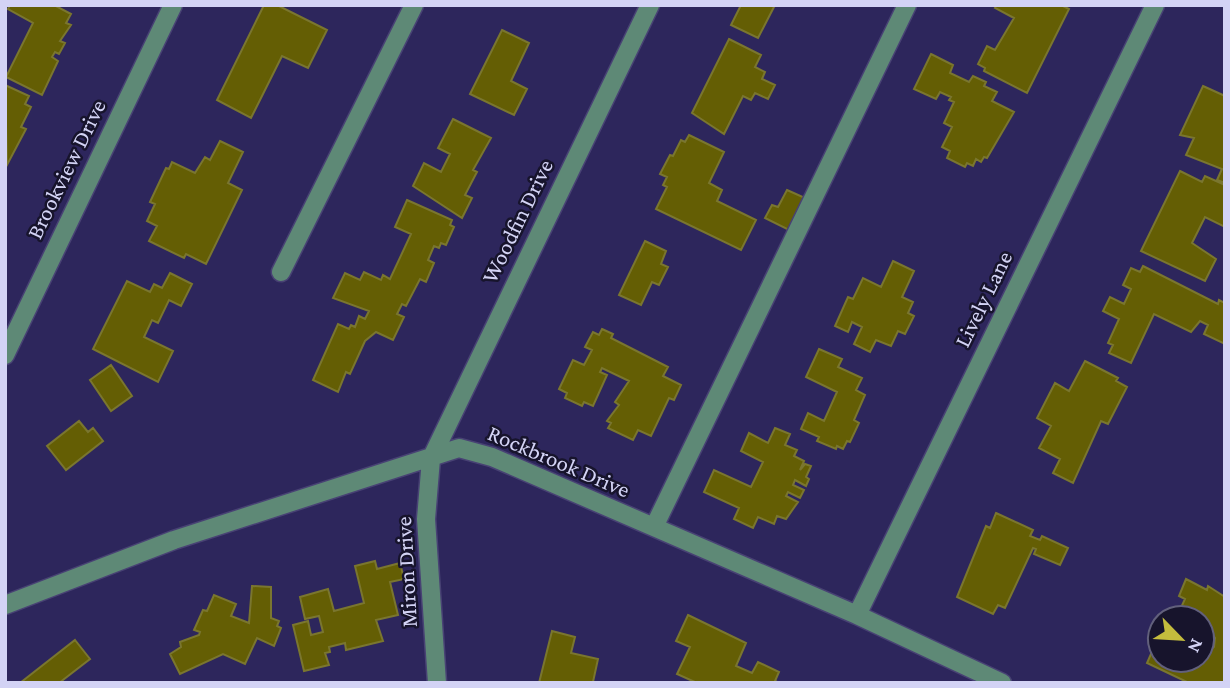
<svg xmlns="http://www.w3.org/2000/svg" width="1230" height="688" viewBox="0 0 1230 688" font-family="'Crimson Pro',serif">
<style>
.building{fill:#645e04;stroke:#7a762f;stroke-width:2}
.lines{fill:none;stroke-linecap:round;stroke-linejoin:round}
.minor-casing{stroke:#484274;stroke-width:21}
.minor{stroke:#5e8976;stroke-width:18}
.labels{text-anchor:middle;stroke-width:5;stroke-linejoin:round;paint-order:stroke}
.street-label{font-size:23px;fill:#d3d3f5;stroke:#17142c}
</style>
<rect width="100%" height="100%" fill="#2d265c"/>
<path class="building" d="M10 5H54L71 14 66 23 71 25 60 41 65 43 59 54 55 52 52 57 58 61 42 95 6 77 33 23 8 9Z
M264 5H277L327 30 308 68 282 56 251 118 217 100Z
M741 5H775L758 38 731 25Z
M997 5H1061L1069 9 1027 93 984 71 985 68 978 64 987 46 995 50 1014 18 995 8Z
M502 30 529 43 511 81 527 89 514 115 470 94Z
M729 39 761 55 755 67 765 72 762 79 775 85 768 99 755 93 751 100 743 96 724 134 692 113Z
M931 54 953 65 950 73 969 82 973 76 986 82 984 86 997 92 992 101 1014 112 987 158 984 157 981 162 976 159 973 166 967 163 965 167 947 158 950 151 942 147 952 127 944 123 954 102 949 100 951 97 940 92 936 99 914 89Z
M5 85 29 96 25 104 31 107 21 127 26 129 7 165Z
M1203 86 1225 96V183L1217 180 1222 169 1186 155 1194 138 1180 135Z
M453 119 491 138 473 170 477 172 465 195 472 198 462 218 413 186 424 163 441 172 450 154 438 148Z
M689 135 724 152 709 183 722 190 717 201 756 220 741 250 656 209 667 187 663 185 667 177 660 174 670 155 673 156 681 140 685 142Z
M220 141 243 152 228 183 242 190 206 264 186 254 184 258 149 241 157 226 147 221 155 204 150 202 166 168 169 169 172 162 195 173 205 157 210 160Z
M1180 171 1202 182 1205 176 1225 185V227L1205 217 1192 243 1216 259 1205 281 1141 251Z
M787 190 805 198 789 230 765 218 772 205 778 207Z
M407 200 452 220 450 225 454 227 446 245 441 243 439 248 434 246 428 260 434 263 426 282 420 279 406 306 402 304 397 314 404 317 393 340 376 332 365 341 350 374 346 372 338 392 313 380 338 324 349 329 351 325 355 327 359 316 365 319 369 311 333 298 345 273 360 280 364 272 381 280 383 275 390 279 411 234 395 227Z
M645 241 666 251 661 264 668 267 659 285 652 282 641 305 619 295Z
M893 261 914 271 902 297 913 302 908 313 914 316 905 334 898 331 891 346 876 340 870 352 854 344 862 327 852 322 848 332 835 326 848 297 853 299 863 278 881 287Z
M1143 266 1218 304 1219 300 1225 303V344L1204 334 1208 325 1200 321 1191 332 1154 314 1131 363 1109 353 1113 345 1108 343 1119 319 1103 311 1110 297 1124 304 1131 289 1123 285 1131 268 1140 272Z
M170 273 192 284 181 306 169 300 158 323 152 320 144 337 173 351 158 382 93 349 127 281 150 292 154 284 162 288Z
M602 329 613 334 611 338 668 367 663 376 681 385 674 400 669 398 651 436 638 430 633 440 608 428 611 423 607 421 619 405 615 402 629 381 602 368 600 372 607 375 593 406 584 402 582 406 565 398 567 393 559 389 573 360 584 365 592 350 585 347 593 332 599 335Z
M819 349 842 359 838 367 862 378 856 390 865 395 854 420 859 423 850 442 847 441 843 449 837 446 836 449 817 441 819 437 801 429 808 413 824 421 837 392 806 377Z
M1085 361 1118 378 1116 381 1127 387 1108 424 1101 421 1073 483 1053 473 1060 459 1039 448 1051 426 1037 418 1055 383 1069 391Z
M111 365 132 396 111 411 90 380Z
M79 421 88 432 93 428 103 441 66 470 47 446Z
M775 428 790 434 785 445 797 450 794 456 804 461 800 470 805 464 811 466 806 477 809 479 806 486 795 480 793 485 804 490 800 498 788 492 786 496 798 502 786 519 777 516 774 524 758 517 753 528 734 519 739 508 704 492 714 470 751 487 763 462 741 451 749 433 768 443Z
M996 513 1033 530 1030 536 1040 540 1042 536 1068 548 1060 565 1034 554 1036 549 1033 548 1005 608 998 605 993 614 957 597 986 526 990 528Z
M375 561 377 569 400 563 404 579 390 582 398 615 376 620 383 641 346 650 345 643 329 647 330 652 325 653 329 665 304 671 293 625 308 621 311 635 323 632 319 616 305 619 300 597 328 589 334 611 364 603 355 566Z
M1186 579 1207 590 1208 586 1225 597V683H1189L1147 663 1158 638 1160 660H1202V655L1214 647 1215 638 1210 630 1202 626V618H1185L1178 614 1185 599 1179 596Z
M252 586 271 587V618L279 621 277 626 281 628 274 646 257 638 245 664 223 654 180 674 170 654 181 647 180 642 199 635 200 632 194 630 203 610 207 611 214 595 236 604 231 616 249 623Z
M688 615 746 643 736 666 752 673 758 662 779 672 775 681 779 683H697L677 674 690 647 676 641Z
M552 631 575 637 571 653 598 659 593 682 539 683Z
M75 640 90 659 59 683H20Z"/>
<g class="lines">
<defs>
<path id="minor" d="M281 272 414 5
M5 355 173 5
M654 527 907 5
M5 605 174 540 459 448 492 457 857 615 1002 683
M857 615 1155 5
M437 683 426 519 431 459 650 5"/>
</defs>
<use href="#minor" class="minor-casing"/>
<use href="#minor" class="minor"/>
</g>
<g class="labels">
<g class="street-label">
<text transform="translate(66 169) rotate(-64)" y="8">Brookview Drive</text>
<text transform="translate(517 221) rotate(-64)" y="8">Woodfin Drive</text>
<text transform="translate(983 299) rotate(-64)" y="8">Lively Lane</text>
<text transform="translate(559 461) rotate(23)" y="8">Rockbrook Drive</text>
<text transform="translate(406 572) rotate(-93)" y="8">Miron Drive</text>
</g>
</g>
<rect width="1230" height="688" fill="none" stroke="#d3d3f5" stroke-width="14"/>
<g transform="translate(1181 639) rotate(115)"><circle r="33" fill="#17142c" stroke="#62607c" stroke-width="2"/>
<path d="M0-5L12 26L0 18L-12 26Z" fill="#c4bc3d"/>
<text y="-10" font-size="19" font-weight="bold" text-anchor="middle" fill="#d3d3f5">N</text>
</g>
</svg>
